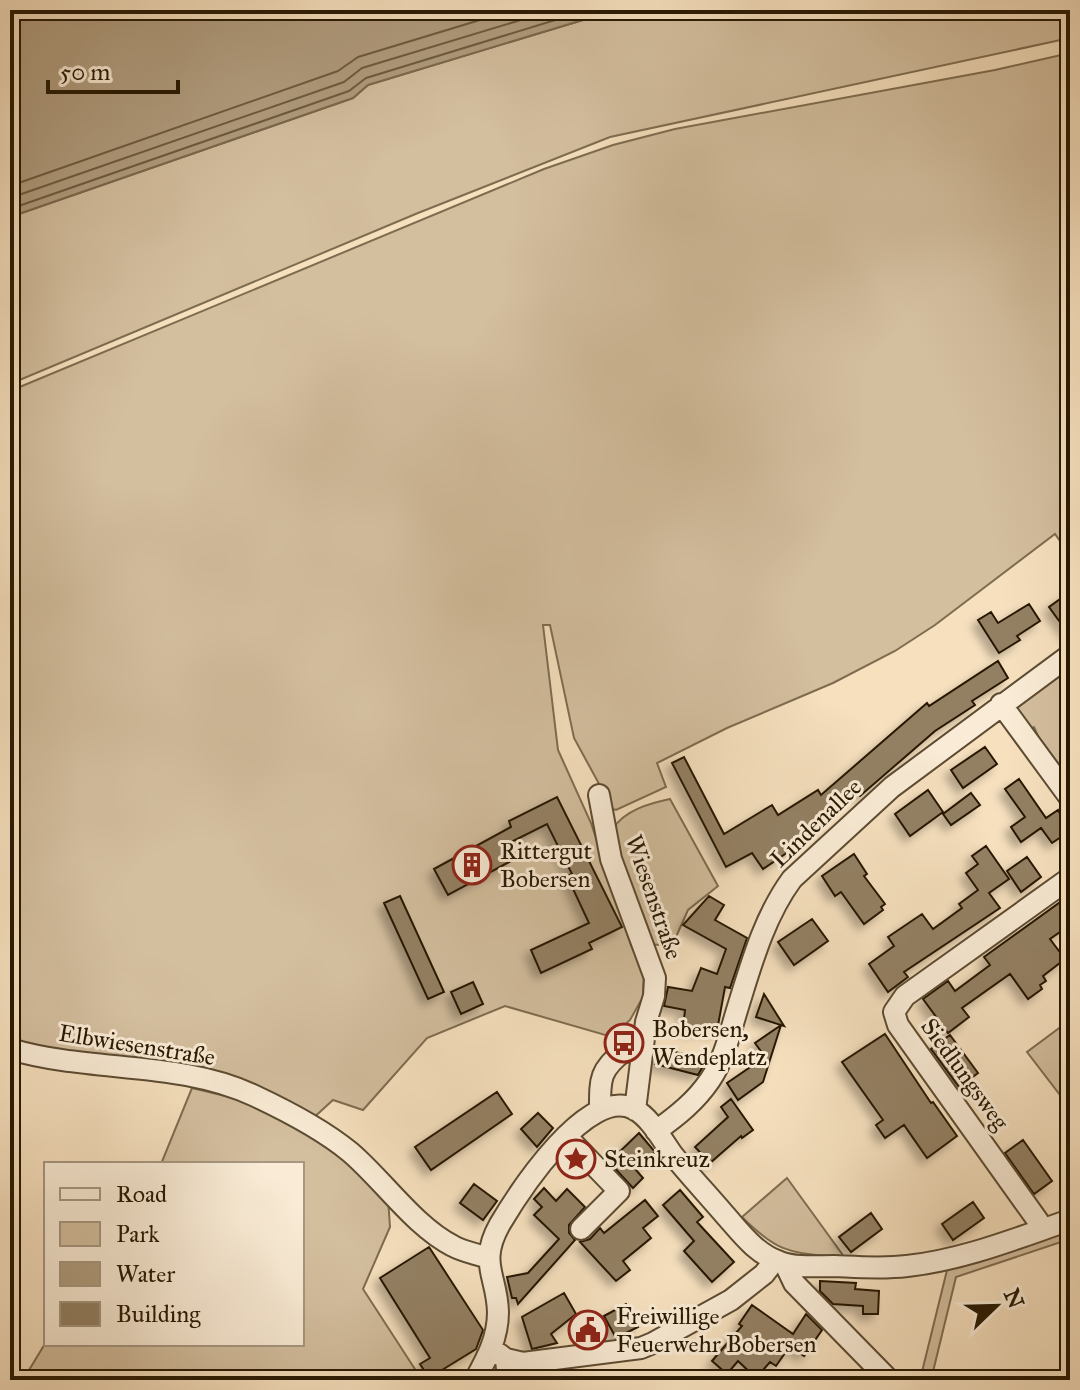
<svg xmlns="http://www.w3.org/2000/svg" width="1080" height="1390" viewBox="0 0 1080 1390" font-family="'IM FELL Great Primer',serif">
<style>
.green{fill:#d3be9e;stroke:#7e6c50;stroke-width:2}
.water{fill:#b09c7e;stroke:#7a684d;stroke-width:2}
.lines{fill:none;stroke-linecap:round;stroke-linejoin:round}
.shore{stroke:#6c5a40;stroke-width:2}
.building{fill:#938064;stroke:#281903;stroke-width:2;filter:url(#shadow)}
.minor-casing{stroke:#5c4b32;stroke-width:24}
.minor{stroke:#f9ebd5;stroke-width:20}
.labels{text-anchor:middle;stroke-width:6;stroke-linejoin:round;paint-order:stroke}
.street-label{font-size:24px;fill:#281903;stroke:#f9ebd5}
.poi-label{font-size:24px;fill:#281903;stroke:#f9ebd5;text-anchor:start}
</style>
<defs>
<filter id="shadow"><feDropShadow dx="-6" dy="6" stdDeviation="4" flood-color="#0004"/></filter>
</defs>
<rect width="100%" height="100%" fill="#f6e0be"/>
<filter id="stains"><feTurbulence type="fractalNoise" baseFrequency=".0025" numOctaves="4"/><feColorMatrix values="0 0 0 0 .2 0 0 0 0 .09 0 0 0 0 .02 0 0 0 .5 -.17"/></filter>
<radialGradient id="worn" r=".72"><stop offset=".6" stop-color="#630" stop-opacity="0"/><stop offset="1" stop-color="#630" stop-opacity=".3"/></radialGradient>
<path class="green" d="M616 10H1070V38L610 137 418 213 10 384V217L353 98 368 85Z
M1070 53V555L1055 534 935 625 895 651 833 683 727 728 657 763 666 787 616 810 609 808 604 793 574 738 550 625H543L558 750 591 823 631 945 644 973 643 997 630 1020 612 1037 505 1006 427 1038 363 1110 333 1100 310 1121 258 1092 10 1045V391L544 169 613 145 675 129 995 70Z
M1070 666V780L1038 736 1034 727 1028 730 1015 714 1016 704Z
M670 799 718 886 688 910 672 946 648 944 630 900 613 829C624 810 651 803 670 799Z
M1070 1020V1108L1027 1052Z
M192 1088 255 1103 324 1141 388 1198 390 1227 363 1289 422 1380H23L46 1342 302 1344V1164H161Z
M787 1178 845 1258C792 1252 781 1256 742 1217Z
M1070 1228V1239L956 1277 931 1380H920L948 1266Z"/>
<path class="water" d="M10 10H616L368 85 353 98 10 217Z"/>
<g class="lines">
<path class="shore" d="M10 186 338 71 358 57 513 10
M10 198 344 82 362 68 554 10
M10 209 349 91 366 78 588 10"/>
</g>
<path class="building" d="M1070 592V636L1049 607Z
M1029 604 1040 621 1017 636 1020 640 999 653 978 620 991 612 998 623Z
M998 661 1008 678 972 701 975 705 935 731 860 796 853 789 820 816 825 823 789 846 791 850 763 869 752 853 726 867 672 763 684 757 724 834 772 805 778 815 818 790 821 795 927 703 929 706Z
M985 747 997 764 963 788 951 770Z
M1019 779 1046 818 1058 810 1070 831 1052 843 1041 828 1021 842 1011 827 1025 817 1005 789Z
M928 790 943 812 910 836 895 814Z
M971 793 980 805 951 825 943 814Z
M557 797 622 927 589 943 592 949 541 973 531 950 589 923 567 876 572 874 547 824 503 846 511 861 448 895 434 869 511 827 509 821Z
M986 846 1009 879 989 893 1000 908 904 972 908 977 888 992 869 964 894 946 888 937 922 914 933 929 962 908 959 904 978 890 966 873 978 864 972 856Z
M854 854 867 874 864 876 885 904 881 907 883 910 864 924 841 892 835 896 822 876Z
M1027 857 1041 877 1021 892 1007 871Z
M1070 895V925L1050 939 1065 959 1043 976 1046 981 1040 985 1042 989 1028 999 1010 974 962 1008 969 1017 948 1033 923 999 948 981 955 991 990 965 984 957Z
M400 896 444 992 428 999 384 903Z
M709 896 724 905 715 920 747 938 730 988 725 987 717 1031 697 1027V1030L683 1028 685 1010 664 1006 668 987 692 991 701 968 717 974 726 949 683 925Z
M812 919 828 941 794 965 778 942Z
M473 982 483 1004 461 1014 451 992Z
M764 994 784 1026 781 1025 763 1082 738 1100 727 1083 765 1057 755 1043 781 1025 756 1017Z
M885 1034 931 1103 933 1102 957 1136 927 1158 904 1125 885 1138 876 1125 883 1120 842 1062Z
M950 1035 978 1073 959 1087 931 1049Z
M659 1048 687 1055 706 1061 698 1075 655 1064Z
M497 1092 512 1114 431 1170 415 1147Z
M731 1099 753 1130 742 1138 741 1136 710 1163 695 1147 728 1117 721 1107Z
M538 1113 553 1128 537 1147 521 1129Z
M639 1133 655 1152 636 1170 643 1178 633 1188 609 1162Z
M1023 1140 1052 1181 1034 1194 1005 1153Z
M474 1184 497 1201 483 1220 460 1203Z
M544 1188 556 1201 567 1189 585 1207 569 1225V1233L575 1240 518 1304 516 1298H512L507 1277 528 1273 559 1239 534 1215 542 1207 534 1199Z
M680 1190 703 1217 697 1222 734 1262 712 1282 684 1251 694 1241 663 1205Z
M645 1200 658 1216 643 1228 651 1238 623 1261 630 1270 616 1281 580 1242 590 1239 600 1228 604 1233Z
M973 1202 984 1218 953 1240 942 1224Z
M871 1213 882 1229 851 1252 839 1237Z
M429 1247 483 1330 476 1349 429 1378 420 1364 430 1358 380 1278Z
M820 1281 856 1283 855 1289 879 1291 878 1314H863V1306L833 1304 820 1291Z
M564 1293 576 1314 551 1334 557 1343 532 1349 522 1317Z
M626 1304 638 1327 616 1338 604 1316Z
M752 1305 793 1334 806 1314 822 1330 804 1356 790 1346 776 1366 770 1362 756 1378 738 1361 727 1374 712 1361 742 1326 739 1324Z"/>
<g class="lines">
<defs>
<path id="minor" d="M1001 704 1070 798
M599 795 611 859 655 978 654 996 646 1022 635 1110
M10 1049C90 1073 179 1060 255 1096 287 1111 322 1129 350 1152 383 1180 414 1226 453 1246 464 1252 477 1254 488 1258
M600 1110C600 1080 599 1070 624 1051L642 1054
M656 1131C677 1116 696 1101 710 1080 724 1060 730 1033 737 1010 751 965 764 917 792 879L892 787 1070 655
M567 1137 619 1191 581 1229
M1040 1230 1038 1221 898 1025 894 1012 905 996 1070 878
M785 1264 794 1283 889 1380
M492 1349 506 1359 523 1363 641 1348 653 1343 731 1300 764 1274 775 1260
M506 1359 508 1380
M475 1380C487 1358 498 1338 498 1312 497 1275 478 1263 500 1224 519 1192 588 1085 634 1109 651 1118 662 1140 673 1155 690 1176 708 1195 725 1215 741 1233 756 1254 780 1262 796 1268 816 1266 834 1266 858 1267 882 1269 907 1266 963 1260 1017 1238 1070 1220"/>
</defs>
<use href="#minor" class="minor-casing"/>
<use href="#minor" class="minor"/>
</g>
<defs>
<symbol id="building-ring" viewBox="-11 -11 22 22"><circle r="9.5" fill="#f9ebd5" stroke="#8f2418" stroke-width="1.5"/><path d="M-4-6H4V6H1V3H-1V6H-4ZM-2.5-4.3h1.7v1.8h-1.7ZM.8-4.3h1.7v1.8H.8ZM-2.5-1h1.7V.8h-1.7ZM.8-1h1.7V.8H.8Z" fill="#8f2418"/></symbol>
<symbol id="bus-ring" viewBox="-11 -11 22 22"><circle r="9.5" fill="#f9ebd5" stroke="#8f2418" stroke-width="1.5"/><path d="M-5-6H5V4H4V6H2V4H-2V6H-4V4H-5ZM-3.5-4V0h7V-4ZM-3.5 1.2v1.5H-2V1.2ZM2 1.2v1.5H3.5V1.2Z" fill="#8f2418"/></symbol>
<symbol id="sight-ring" viewBox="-11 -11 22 22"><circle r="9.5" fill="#f9ebd5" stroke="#8f2418" stroke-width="1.5"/><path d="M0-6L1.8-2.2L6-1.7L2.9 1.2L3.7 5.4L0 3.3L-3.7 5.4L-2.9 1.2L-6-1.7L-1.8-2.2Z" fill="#8f2418"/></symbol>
<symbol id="civic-ring" viewBox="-11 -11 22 22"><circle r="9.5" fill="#f9ebd5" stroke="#8f2418" stroke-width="1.5"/><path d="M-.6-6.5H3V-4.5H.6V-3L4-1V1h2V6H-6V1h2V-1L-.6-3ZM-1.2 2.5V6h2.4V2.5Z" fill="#8f2418"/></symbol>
</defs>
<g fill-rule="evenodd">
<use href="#building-ring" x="450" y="843" width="44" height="44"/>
<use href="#bus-ring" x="602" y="1021" width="44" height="44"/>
<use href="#sight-ring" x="554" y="1137" width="44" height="44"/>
<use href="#civic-ring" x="566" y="1308" width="44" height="44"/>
</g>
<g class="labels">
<g class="street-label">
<text transform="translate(816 823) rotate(-44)" y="8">Lindenallee</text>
<text transform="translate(654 897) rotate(71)" y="8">Wiesenstraße</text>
<text transform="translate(137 1045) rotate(9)" y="8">Elbwiesenstraße</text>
<text transform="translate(965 1074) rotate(54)" y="8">Siedlungsweg</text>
</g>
<g class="poi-label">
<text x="500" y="859">Rittergut<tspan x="500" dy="28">Bobersen</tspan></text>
<text x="652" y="1037">Bobersen,<tspan x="652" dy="28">Wendeplatz</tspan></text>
<text x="604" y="1167">Steinkreuz</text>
<text x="616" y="1324">Freiwillige<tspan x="616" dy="28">Feuerwehr Bobersen</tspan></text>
</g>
</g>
<rect width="1080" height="1390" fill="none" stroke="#f6e0be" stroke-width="40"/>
<rect x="12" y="12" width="1056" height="1366" fill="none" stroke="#281903" stroke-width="4"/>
<rect x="20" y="20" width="1040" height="1350" fill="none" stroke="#281903" stroke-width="2"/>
<rect x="44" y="1162" width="260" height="184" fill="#f9ebd5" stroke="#a59781" stroke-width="2"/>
<rect x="60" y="1188" width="40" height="12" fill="#f9ebd5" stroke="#a59781" stroke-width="2"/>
<text x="116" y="1202" font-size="24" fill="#281903">Road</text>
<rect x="60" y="1222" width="40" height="24" fill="#d3be9e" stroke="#a59781" stroke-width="2"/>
<text x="116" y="1242" font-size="24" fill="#281903">Park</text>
<rect x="60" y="1262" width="40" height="24" fill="#b09c7e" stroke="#a59781" stroke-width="2"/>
<text x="116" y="1282" font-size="24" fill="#281903">Water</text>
<rect x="60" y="1302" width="40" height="24" fill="#938064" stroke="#a59781" stroke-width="2"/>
<text x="116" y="1322" font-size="24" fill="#281903">Building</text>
<g transform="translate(996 1306) rotate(67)" stroke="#f9ebd5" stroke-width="6" paint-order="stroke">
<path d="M0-6L14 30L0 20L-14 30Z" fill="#281903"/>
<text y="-12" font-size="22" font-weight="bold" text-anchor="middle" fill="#281903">N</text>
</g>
<path d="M48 80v12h130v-12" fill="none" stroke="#281903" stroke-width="4"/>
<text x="60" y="80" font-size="24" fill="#281903" stroke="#f9ebd5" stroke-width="6" paint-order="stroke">50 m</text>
<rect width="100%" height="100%" filter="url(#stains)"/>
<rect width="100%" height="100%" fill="url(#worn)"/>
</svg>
